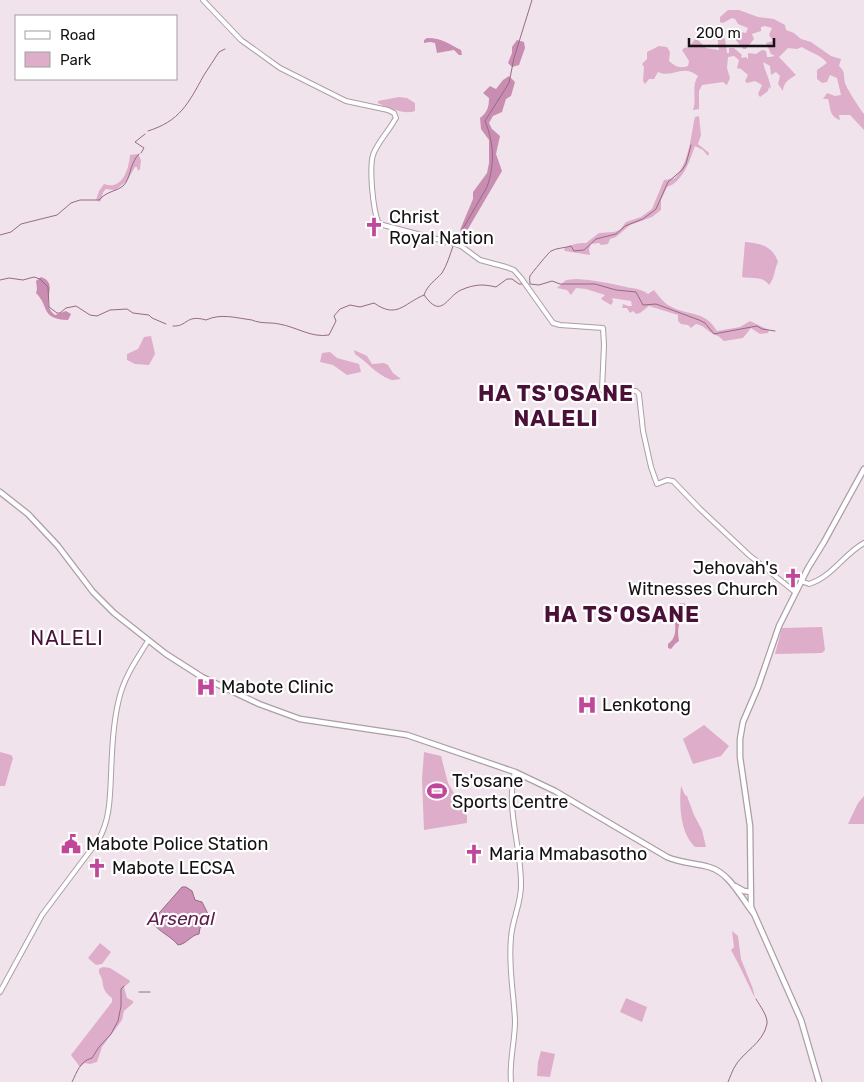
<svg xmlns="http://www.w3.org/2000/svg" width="864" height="1082" viewBox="0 0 864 1082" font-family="Rubik,sans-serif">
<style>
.green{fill:#deadca}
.forest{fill:#c98db2}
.water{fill:#cd90b6;stroke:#966a85}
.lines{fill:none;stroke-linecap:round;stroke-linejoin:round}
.stream{stroke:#966a85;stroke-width:1}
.tertiary-casing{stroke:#ab9ea6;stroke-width:6}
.secondary-casing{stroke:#ab9ea6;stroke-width:7}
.tertiary{stroke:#fff;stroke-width:4}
.secondary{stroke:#fff;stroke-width:4.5}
.labels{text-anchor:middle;stroke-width:4.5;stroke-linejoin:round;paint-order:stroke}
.poi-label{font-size:18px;fill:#161214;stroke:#fff;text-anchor:start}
.water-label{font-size:19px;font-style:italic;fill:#621b4d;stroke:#fff}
.quarter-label{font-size:20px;letter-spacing:1px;fill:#4a1038;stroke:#fff}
.district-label{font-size:22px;font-weight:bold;letter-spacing:1px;fill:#4a1038;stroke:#fff}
</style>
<rect width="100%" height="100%" fill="#f1e3eb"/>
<path class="green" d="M728 10H739L758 17 774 19 785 25 786 30 794 33 801 39 811 42 831 56 841 59 839 66C846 72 843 75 845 83 847 89 860 109 864 114V130L850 115H839L840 120C829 116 831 109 828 99H823L827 93 835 96 841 95 837 78 830 75 827 82 822 83 817 79V70L827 63C819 53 812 54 802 47L797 49 788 48 779 57 796 75C789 79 783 83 783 91L778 84 780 76 776 72 771 75 770 66 763 62C765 72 770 79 771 89L769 87 768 91 760 97 758 94 762 85 755 81 747 83 745 81 748 75 741 69 737 68 739 60 734 56 728 57 727 68 730 78 727 85 723 82 702 85 699 91V109L693 110C697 99 691 86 698 76 682 63 672 79 658 72L654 79H649L645 84 643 81 644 67 642 64 647 59V52L659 46 667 47 670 52 669 61C675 66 679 69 688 66L689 61 682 50 684 48 689 47 696 38 706 48 719 50 717 35 719 34 725 39 727 53H729V48H734L742 55 741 58 746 57 748 59V53L756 54 762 50 766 51 767 57H770L775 56 771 54 766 43 773 41 769 35 772 28 765 26 761 27V31L752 34 754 39 746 49H743L727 29 746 33 748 28 738 24 735 19 732 18 723 23 720 22V17Z
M399 97 407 98 415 103V111C406 115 387 108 378 103V101Z
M699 116 701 135 698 144 709 153 708 156 703 150 695 146C690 160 683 182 667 187L661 200V210L652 217 630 225 616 237 610 239 608 244 601 245 599 243 591 244 589 249 590 255 565 251 564 249C570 244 579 243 586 243L599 233 614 232 620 230 626 222 641 217 652 209 664 180 675 178C690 160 690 139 695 117Z
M138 154 141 160 140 169 138 171 137 167H135L127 181 115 190 106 189C101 193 103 198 100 202L96 200 99 191 104 184C122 191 129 169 130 155Z
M745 242C760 243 773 246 778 262 774 270 775 278 769 285 763 276 753 279 742 277Z
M576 279C594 280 609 283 626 287 635 289 640 288 648 294L654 290C658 295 663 302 668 305 688 317 704 309 717 331L740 327 750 321 769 330 768 333 760 334 751 328 743 338 724 341C716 333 717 337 710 332 704 328 704 326 696 324L691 328 688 325 681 324 678 321V315L649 306 640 313 636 314 633 311 630 313 627 308H622L623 304 628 306H632L631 301 612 298 613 302 611 305 601 299 605 295 586 289 576 288 571 295 567 290 557 288 566 280Z
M151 336 155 354 149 365 135 364 127 360V354L138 349 144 337Z
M354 350 367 356 372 364 384 363 388 365 393 373 401 379C397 379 393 381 389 379 376 374 367 362 355 354Z
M330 352 337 358 359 364 361 372 347 375 333 365 320 362 322 353Z
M822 627 825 650 822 653 775 654 782 628Z
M704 725 729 746 721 756 693 764 683 739Z
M0 752 11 755 13 758 5 786H0Z
M424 752 441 756 448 783 467 816V823L424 830 422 780Z
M681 786 685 795 687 796 694 815 702 830 706 847H695C680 833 679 805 681 786Z
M864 796V824H848L858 803Z
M732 931 738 936 741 959 753 989 755 998C747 982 739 964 731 950L734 947Z
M100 943 111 952 102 964 96 965 88 958Z
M103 967 110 968 129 980 130 982 124 987 127 998 133 1001V1003L124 1011 122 1020 102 1047 97 1062 90 1064 85 1063 80 1067 71 1055 112 1002V998C99 988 106 984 99 973V969Z
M626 998 647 1007 642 1022 620 1012Z
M541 1051 555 1054 550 1077 537 1076 538 1062Z"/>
<path class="forest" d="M427 38C443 38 448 44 461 50L462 55H459L454 50 437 53 435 43 430 42 424 43V40Z
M517 40 524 42 525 48 519 65 512 67 508 63 512 53V47Z
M509 76 515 82 511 96 506 99 502 112 493 116 489 123 492 129 500 136 496 154 502 171 468 229 464 232 460 230 473 199V192L487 173 489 163V140L481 129 480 118C487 113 489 107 489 98L483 93 490 86 496 89 503 80Z
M41 277C61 284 38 302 55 315L66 311 71 314 68 320C40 319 50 307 36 293L37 289 36 281Z
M680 603 686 604V608L689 613 684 621H681C677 626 678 635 679 641L675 644 671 649 668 648V644C675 639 676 632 675 623L680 618 678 612 674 611Z"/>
<path class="water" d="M182 887H186L192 891 195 900 202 902 209 916 205 924 200 928 199 934C191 935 187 944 178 945 171 936 159 932 153 923V920Z"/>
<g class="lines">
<path class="stream" d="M148 131C180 121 188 104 204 75 209 67 214 60 219 52L225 49
M691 145 686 164 682 170 668 182 656 209 651 213 643 219 625 226 616 234 596 239 584 250 574 251 571 246C565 248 556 248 551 251 549 252 531 274 530 276 529 280 530 281 530 284L539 285 552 281 560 284H595L616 290 636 292 643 305 656 304 699 320 705 323 714 334 757 326 762 329 775 331
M141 153 144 148 135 142 145 134
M0 235 11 232 21 224 57 215 71 203 80 200H99C107 191 115 192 123 186 131 179 129 164 139 154
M457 239 487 187C495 164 494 143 485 121L509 83 514 58 532 0
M0 280 9 278 23 280 34 277 40 279 48 287 49 307 57 313H60L66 308 76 306 90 315 97 316 110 310 127 309 133 313 149 315 152 318 166 324
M424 295C428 284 435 281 442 273 447 265 450 255 453 246
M173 326C188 327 185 314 206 320 221 313 236 318 252 320 261 324 270 322 279 324 297 327 311 338 329 335L336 321 334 316 340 309 350 305 360 307 374 303C397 319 403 304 424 295 442 320 446 297 461 290 475 284 483 284 496 287L507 279H512L519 284H522
M139 992H150
M72 1082C77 1072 80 1061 92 1058L99 1047 111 1034 118 1021 121 1006V989L124 986
M728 1082C730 1077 732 1072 734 1068 742 1052 763 1044 767 1024 768 1016 760 1006 756 999"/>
<defs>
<path id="tertiary" d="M203 0 241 40 280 68 346 101 388 110 394 113 396 118 394 121C388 132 377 143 373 155 369 169 373 208 378 222L383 225 452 243 461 246 480 260 506 267 514 270 521 278 553 323 560 325 603 328 604 345 602 390 636 391 639 394 643 431 651 467 657 484 667 480 673 481 699 508 749 555 795 592
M801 581 809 584C832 577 844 554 864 543
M0 992 42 915 99 839C110 819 110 797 111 775 112 750 113 723 119 699 124 677 137 659 148 641
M511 1082C509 1061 515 1042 515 1021 514 994 508 966 511 938 512 920 521 904 521 886 522 848 505 809 515 772"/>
<path id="secondary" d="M0 492 28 514 58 546 93 592 114 613 166 654 202 677 259 704 300 719 407 735 515 772 555 791 667 857C680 863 695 863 709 867 730 873 741 898 754 914
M735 886 744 891 751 892
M819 1082 801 1020 751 907 750 826 740 757V739L743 722 758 687 779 626 808 568 824 542 864 469"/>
</defs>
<use href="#tertiary" class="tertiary-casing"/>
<use href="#secondary" class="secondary-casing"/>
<use href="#tertiary" class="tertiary"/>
<use href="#secondary" class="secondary"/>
</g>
<defs>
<symbol id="church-bare" viewBox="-9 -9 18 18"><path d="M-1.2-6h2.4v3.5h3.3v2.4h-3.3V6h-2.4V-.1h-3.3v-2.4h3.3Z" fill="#c0479a" stroke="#fff" stroke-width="2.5" paint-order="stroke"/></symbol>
<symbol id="hospital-bare" viewBox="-9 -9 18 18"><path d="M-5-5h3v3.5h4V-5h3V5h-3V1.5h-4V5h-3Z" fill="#c0479a" stroke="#fff" stroke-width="2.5" paint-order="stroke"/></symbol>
<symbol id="stadium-bare" viewBox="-9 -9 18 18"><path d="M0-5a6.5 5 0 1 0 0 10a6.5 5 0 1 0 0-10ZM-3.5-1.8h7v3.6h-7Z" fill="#c0479a" stroke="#fff" stroke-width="2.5" paint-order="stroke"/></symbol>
<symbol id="civic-bare" viewBox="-9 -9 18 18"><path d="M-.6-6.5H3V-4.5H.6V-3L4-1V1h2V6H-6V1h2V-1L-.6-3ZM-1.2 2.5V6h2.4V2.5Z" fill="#c0479a" stroke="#fff" stroke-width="2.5" paint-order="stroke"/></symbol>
</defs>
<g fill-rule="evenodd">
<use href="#church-bare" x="360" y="213" width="28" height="28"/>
<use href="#church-bare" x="779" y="564" width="28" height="28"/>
<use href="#hospital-bare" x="192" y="673" width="28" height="28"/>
<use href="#hospital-bare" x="573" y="691" width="28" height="28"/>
<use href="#stadium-bare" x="423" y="777" width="28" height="28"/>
<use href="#civic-bare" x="57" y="830" width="28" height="28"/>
<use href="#church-bare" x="460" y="840" width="28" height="28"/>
<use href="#church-bare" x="83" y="854" width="28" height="28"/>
</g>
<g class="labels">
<g class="poi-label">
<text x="389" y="223">Christ<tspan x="389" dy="21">Royal Nation</tspan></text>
<text x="778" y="574" text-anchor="end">Jehovah's<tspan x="778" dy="21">Witnesses Church</tspan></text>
<text x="221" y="693">Mabote Clinic</text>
<text x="602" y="711">Lenkotong</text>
<text x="452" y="787">Ts'osane<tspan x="452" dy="21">Sports Centre</tspan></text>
<text x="86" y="850">Mabote Police Station</text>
<text x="489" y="860">Maria Mmabasotho</text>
<text x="112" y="874">Mabote LECSA</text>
</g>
<g class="water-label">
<text x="181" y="925">Arsenal</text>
</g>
<g class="quarter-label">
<text x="67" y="645">NALELI</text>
</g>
<g class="district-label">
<text x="556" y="401">HA TS'OSANE<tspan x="556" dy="25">NALELI</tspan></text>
<text x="622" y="622">HA TS'OSANE</text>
</g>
</g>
<rect x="15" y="15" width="162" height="65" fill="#ffffff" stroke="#a2a0a1"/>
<rect x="25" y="31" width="25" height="8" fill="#ffffff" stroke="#a2a0a1"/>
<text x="60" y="40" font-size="15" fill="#161214">Road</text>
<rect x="25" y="52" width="25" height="15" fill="#deadca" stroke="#a2a0a1"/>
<text x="60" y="65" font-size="15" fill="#161214">Park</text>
<path d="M689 38v8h85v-8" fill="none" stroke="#161214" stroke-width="2.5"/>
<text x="696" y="38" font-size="15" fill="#161214" stroke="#ffffff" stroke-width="4" paint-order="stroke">200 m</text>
</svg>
